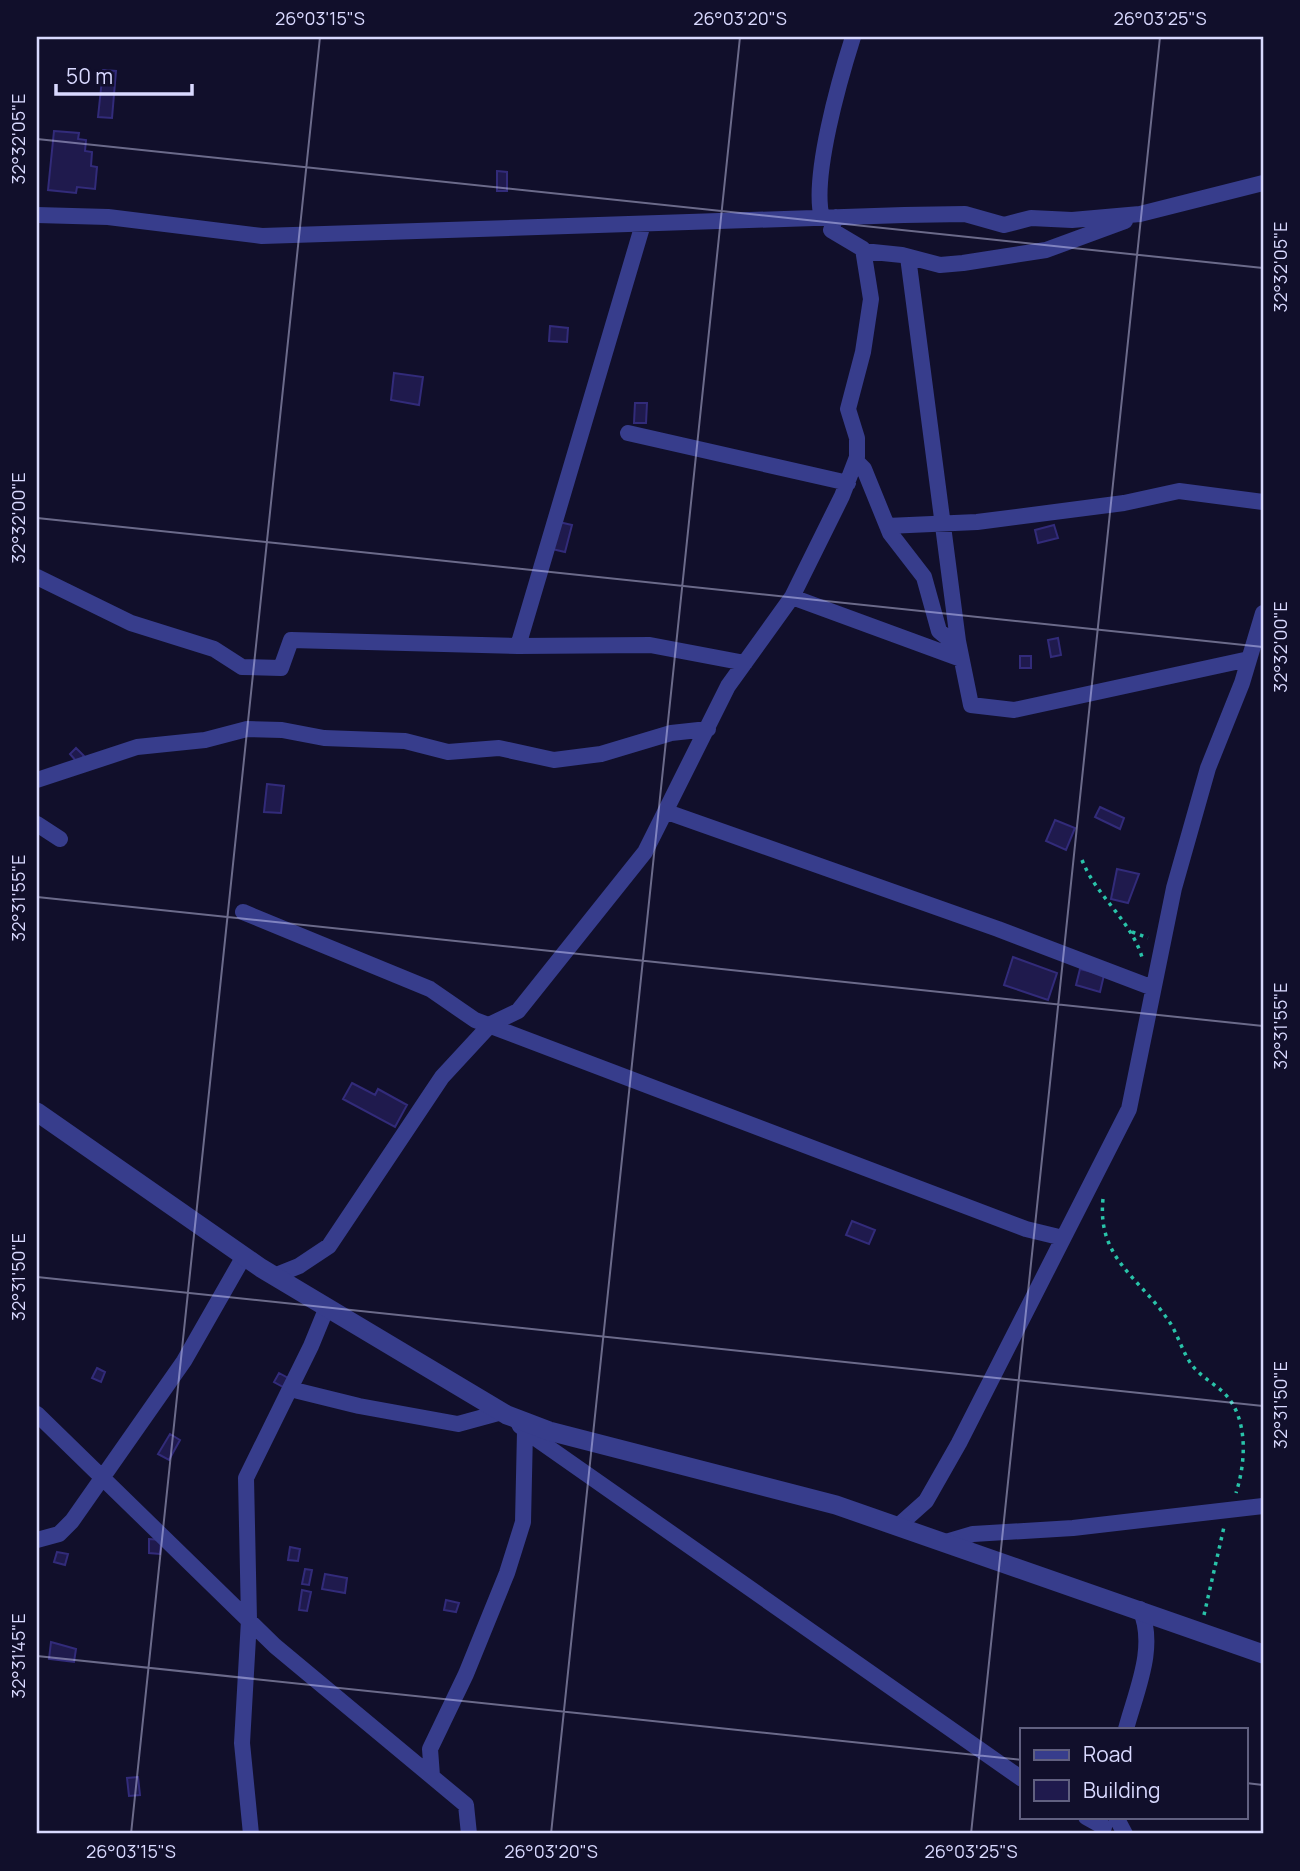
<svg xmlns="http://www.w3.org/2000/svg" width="1300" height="1871" viewBox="0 0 1300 1871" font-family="Manrope,sans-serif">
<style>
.building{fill:#1f1a4d;stroke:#322b7a;stroke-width:2}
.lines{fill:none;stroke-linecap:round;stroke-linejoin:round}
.path{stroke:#29c3a9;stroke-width:3.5;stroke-dasharray:3.5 5;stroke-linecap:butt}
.minor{stroke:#373d8c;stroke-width:16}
.tertiary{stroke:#373d8c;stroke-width:19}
.ticks{fill:none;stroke:#d9d9ff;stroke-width:2;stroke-opacity:0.45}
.neatline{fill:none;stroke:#d9d9ff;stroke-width:2.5}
.ticks-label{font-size:18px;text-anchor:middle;fill:#d9d9ff}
</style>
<rect width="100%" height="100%" fill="#110f2b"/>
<path class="building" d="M103 70 116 71 112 118 98 117Z
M54 131 79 133 78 139 86 140 85 151 92 152 91 166 97 167 95 189 77 187 76 193 48 190Z
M497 171 507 172V191H497Z
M550 326 568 328 567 342 549 341Z
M394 373 423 377 419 405 391 400Z
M635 403H647L646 423H634Z
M559 522 572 525 565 552 552 549Z
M1054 525 1058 538 1038 543 1035 530Z
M1058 638 1061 655 1051 657 1048 640Z
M1020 656H1031V668H1020Z
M76 748 84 756 77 762 70 754Z
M267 784 284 786 281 813 264 812Z
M1100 807 1124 818 1120 829 1095 817Z
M1055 820 1075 828 1066 850 1046 841Z
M1117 869 1139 874 1128 903 1111 899Z
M1013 957 1057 973 1048 1000 1004 985Z
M1080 969 1104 975 1100 992 1076 985Z
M352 1083 375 1095 378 1089 407 1105 395 1127 343 1099Z
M852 1221 875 1230 869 1244 846 1235Z
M97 1368 105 1372 101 1382 92 1378Z
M279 1373 288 1378 283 1387 274 1382Z
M170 1434 180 1440 169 1460 158 1454Z
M149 1539 161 1540 160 1554 149 1553Z
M290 1547 300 1549 298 1561 288 1560Z
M57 1552 68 1554 65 1565 54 1562Z
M305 1569 312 1570 309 1585 302 1584Z
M325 1574 347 1578 345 1593 322 1589Z
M302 1590 311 1592 307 1611 299 1610Z
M446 1600 459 1603 456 1612 444 1610Z
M51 1642 76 1649 74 1662 49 1659Z
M138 1777 140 1795 129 1796 127 1778Z"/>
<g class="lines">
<path class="path" d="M1082 860C1096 896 1130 919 1142 957
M1132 932 1148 938
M1103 1199C1097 1257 1137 1276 1166 1317 1177 1331 1181 1349 1191 1364 1199 1375 1213 1383 1223 1392 1249 1417 1246 1462 1236 1493
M1204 1615 1224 1527"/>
<path class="minor" d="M37 215 108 217 262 236 904 215 965 214 1004 225 1031 218 1072 220 1140 214 1263 183
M822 218C811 178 840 78 853 37
M863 251 902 255 940 265 963 263 1046 250 1125 221
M908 257 958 641 971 705 1014 710 1249 659
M628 433 848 483
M856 461 864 469 890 533 924 577 939 631 950 640 958 641
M887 526 977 522 1124 503 1179 491 1263 502
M37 577 131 623 214 649 242 667 281 668 291 640 518 646 650 645 745 663
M792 597 961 659
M518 646 643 224
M37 780 137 747 205 740 247 729 282 730 324 738 405 741 448 752 499 748 554 760 601 754 671 733 708 729
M667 812 998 929 1153 988
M37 824 60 839
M243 912 430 989 475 1020 1026 1229 1063 1238
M274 1276 299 1266 329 1246 442 1077 491 1024 518 1011 645 852 728 686 792 597 842 496 857 457V438L848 409 863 352 871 299 863 249 831 230 836 217
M290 1389 359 1406 458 1424 502 1412
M37 1414 275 1646 466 1805 469 1834
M517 1420 520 1426 538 1440 1022 1779
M898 1526 926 1501 959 1443 1129 1109 1174 888 1208 768 1242 683 1263 613
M37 1540 59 1534 72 1521 184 1361 244 1256
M946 1542 973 1534 1073 1528 1263 1506
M1126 1729C1136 1691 1157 1647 1140 1609
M432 1776 430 1749 466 1674 507 1573 523 1522 525 1431
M1086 1817 1104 1827
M1116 1817 1125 1834
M251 1834 242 1743 249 1620 246 1478 311 1346 327 1307"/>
<path class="tertiary" d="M37 1112 261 1268 507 1415 549 1431 836 1505 1263 1654"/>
</g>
<path class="ticks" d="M37 139 1263 268M37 518 1263 647M37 897 1263 1026M37 1277 1263 1406M37 1656 1022 1760M1246 1783 1263 1785M131 1834 320 37M551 1834 740 37M971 1834 1160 37"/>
<rect width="1300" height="1871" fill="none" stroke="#110f2b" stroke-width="77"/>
<rect x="1020" y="1728" width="228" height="91" fill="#110f2b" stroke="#616080" stroke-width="2"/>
<rect x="1034" y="1750" width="35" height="10" fill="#373d8c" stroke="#616080" stroke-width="2"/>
<text x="1083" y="1762" font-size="21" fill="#d9d9ff">Road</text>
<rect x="1034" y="1780" width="35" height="21" fill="#1f1a4d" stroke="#616080" stroke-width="2"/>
<text x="1083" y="1798" font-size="21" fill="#d9d9ff">Building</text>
<path d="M56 84v10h136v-10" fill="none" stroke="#d9d9ff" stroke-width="3.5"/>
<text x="66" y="84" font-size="21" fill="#d9d9ff" stroke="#110f2b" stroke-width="5" paint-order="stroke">50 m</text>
<rect x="38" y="38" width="1224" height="1794" class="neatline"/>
<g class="ticks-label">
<text x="320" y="25">26°03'15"S</text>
<text x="740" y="25">26°03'20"S</text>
<text x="1160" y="25">26°03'25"S</text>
<text transform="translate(19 139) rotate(-90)" y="6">32°32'05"E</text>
<text transform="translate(1281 267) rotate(-90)" y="6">32°32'05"E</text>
<text transform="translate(19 518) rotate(-90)" y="6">32°32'00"E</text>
<text transform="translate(1281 647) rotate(-90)" y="6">32°32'00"E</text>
<text transform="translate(19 898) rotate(-90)" y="6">32°31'55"E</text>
<text transform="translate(1281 1026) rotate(-90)" y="6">32°31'55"E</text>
<text transform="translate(19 1277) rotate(-90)" y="6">32°31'50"E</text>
<text transform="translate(1281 1405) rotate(-90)" y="6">32°31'50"E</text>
<text transform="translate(19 1656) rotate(-90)" y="6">32°31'45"E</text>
<text x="131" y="1858">26°03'15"S</text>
<text x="551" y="1858">26°03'20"S</text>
<text x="971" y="1858">26°03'25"S</text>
</g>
</svg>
